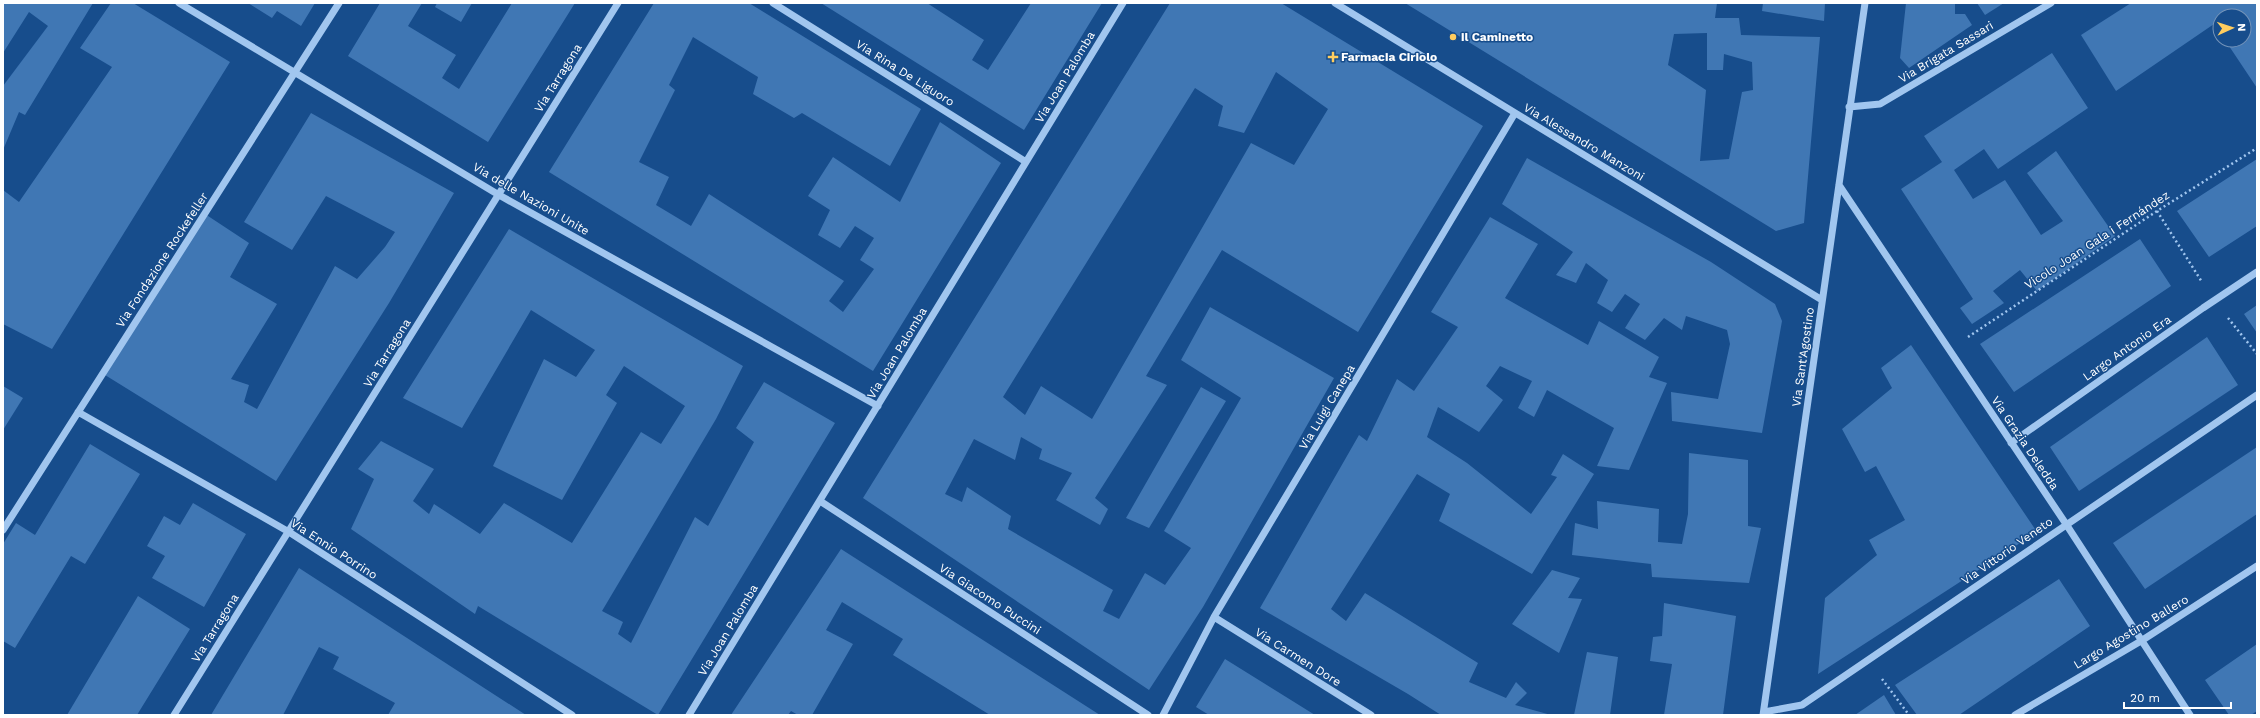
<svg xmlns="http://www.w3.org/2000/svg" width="2260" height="718" viewBox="0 0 2260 718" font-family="'Work Sans',sans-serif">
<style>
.building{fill:#4077b4;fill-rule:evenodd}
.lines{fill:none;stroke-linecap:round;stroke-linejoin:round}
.path{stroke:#a1c6ef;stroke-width:2.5;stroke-dasharray:2 3;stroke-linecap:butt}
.minor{stroke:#a1c6ef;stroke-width:7}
.poi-dot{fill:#ffcd5f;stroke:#174d8c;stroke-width:1.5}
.labels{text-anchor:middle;stroke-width:3;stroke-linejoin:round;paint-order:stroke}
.poi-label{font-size:12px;font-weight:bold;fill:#fff;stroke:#174d8c;text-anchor:start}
.street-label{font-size:12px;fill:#fff;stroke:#174d8c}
</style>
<rect width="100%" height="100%" fill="#174d8c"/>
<path class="building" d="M3 3H93L25 115 19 112 3 150V86L48 26 29 12 3 53Z
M111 3H133L230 62 52 349 3 324V190L19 202 112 67 80 48Z
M248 3H315L301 26 277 11 272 18Z
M380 3H422L408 26 456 55 442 78 459 89 512 3H575L488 142 348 56Z
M437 3H472L461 22 435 7Z
M654 3H749L921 109 890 166 802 113 794 118 753 94 758 77 693 37 669 85 675 90 639 162 669 177 656 205 691 226 709 194 844 281 829 301 843 312 874 269 860 260 874 238 855 226 840 248 818 235 830 210 808 196 833 157 900 202 940 122 1001 163 873 371 549 172Z
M821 3H927L984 40 972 60 988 70 1031 3H1102L1024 130Z
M1170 3H1281L1483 126 1358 332 1222 250 1146 376 1167 385 1095 498 1108 509 1100 525 1056 500 1072 473 1039 459 1042 449 1021 437 1015 460 974 439 945 494 962 502 967 487 1011 516 1008 529 1113 590 1103 611 1119 619 1145 573 1165 585 1191 548 1164 531 1241 398 1181 360 1210 307 1334 378 1203 607 1149 690 863 498ZM1276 72 1328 109 1294 165 1251 143 1092 419 1041 386 1025 415 1003 397 1195 88 1223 106 1218 126 1244 133Z
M1405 3H1717L1715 18H1739L1741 35 1820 37 1804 223 1776 231ZM1707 33V70H1723L1724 54 1752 62 1753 90 1742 92 1729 159 1700 161 1706 90 1668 65 1674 34Z
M1763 3H1825L1824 21 1762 11Z
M1906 3H1955V14H1965L1972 25 1909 68 1900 58Z
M1977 3H2004L1985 15Z
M2131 3H2257V88L2225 40H2244V16H2220V32L2214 24 2116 91 2081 35Z
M2052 53 2088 108 1998 169 1984 149 1954 170 1973 199 2005 180 2041 235 2063 221 2027 173 2056 151 2115 236 2037 291 2020 270 1993 291 2004 303 1972 324 1960 308 1973 299 1901 189 1942 162 1924 136Z
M311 113 454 193 389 303 276 481 105 375 205 214 249 243 230 277 277 304 231 379 249 385 244 402 257 409 335 266 357 279 385 247 395 232 326 196 292 250 244 222Z
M1527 158 1711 262 1775 304 1782 321 1762 433 1672 421 1671 392 1718 399 1730 344 1727 330 1686 316 1682 330 1664 318 1645 340 1625 328 1640 304 1625 294 1612 312 1597 303 1608 280 1586 263 1576 283 1556 275 1573 252 1502 204Z
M2257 159V226L2209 257 2177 211Z
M1490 217 1538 244 1505 298 1588 345 1599 321 1659 357 1649 377 1667 383 1629 470 1597 466 1614 428 1547 390 1534 417 1518 408 1532 381 1500 366 1486 386 1503 400 1479 432 1438 407 1427 437 1467 463 1531 514 1557 477 1551 475 1563 454 1594 474 1532 574 1439 521 1450 494 1417 474 1331 609 1346 621 1365 593 1478 663 1469 682 1506 698 1516 682 1527 693 1515 705 1551 715H1441L1408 694 1260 608 1359 435 1367 441 1397 379 1414 391 1458 327 1431 312Z
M509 229 743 366 716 419 602 611 623 622 618 634 631 643 695 517 708 526 754 442 736 428 764 382 835 423 658 715 478 606 475 614 351 529 374 479 358 469 381 441 434 469 413 501 429 514 434 504 480 534 504 503 572 543 641 432 661 444 685 406 624 366 606 395 617 403 562 500 493 466 544 359 576 377 595 350 531 310 462 428 403 398Z
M2140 239 2171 286 2014 392 1980 344Z
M2257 305V333L2244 314Z
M2207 337 2238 385 2079 491 2050 447Z
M1911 345 2037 532 1818 674 1825 598 1877 555 1869 540 1905 520 1876 466 1865 472 1842 429 1892 388 1881 368Z
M3 386 23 398 3 430Z
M1201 387 1226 401 1149 528 1126 518Z
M90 444 140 474 85 564 71 556 15 648 3 641V544L16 523 35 535Z
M2257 447V514L2145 589 2113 543Z
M1689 453 1748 460V526L1761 528 1749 583 1652 577 1651 564 1572 555 1575 523 1598 529 1597 501 1659 509 1658 542 1682 544 1688 514Z
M193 503 246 534 204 607 152 578 165 556 147 546 164 516 180 525Z
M841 549 1100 715H990L893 655 903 639 842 602 826 630 853 644 812 715H798L791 711 788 715H731Z
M299 568 526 715H388L395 703 333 669 339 657 319 647 283 715H211Z
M1552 570 1580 578 1568 598 1582 599 1559 653 1512 624Z
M2059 579 2090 626 1959 715H1917L1895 685Z
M138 596 190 629 137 715H67Z
M1664 603 1736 616 1723 715H1664L1672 664 1650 661 1653 637 1662 636Z
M2257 644V711L2251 715H2229L2205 680Z
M1587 652 1618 657 1610 715H1574Z
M1225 659 1315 715H1209L1196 707Z
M1884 695 1896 715H1855Z"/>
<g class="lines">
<path class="path" d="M2157 211 2202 282
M2228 318 2257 354
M1968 337 2157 211 2257 148
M1882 679 1909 715"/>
<path class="minor" d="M179 3 499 195 878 406
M773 3 1026 162
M1335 3 1822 300
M1849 107 1880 104 2051 3
M1839 185 2066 524 2190 715
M78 412 289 532 572 715
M2011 443 2203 308 2257 272
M820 501 1148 715
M3 530 339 3
M1214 617 1371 715
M1764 712 1802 705 2257 395
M174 715 618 3
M689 715 1123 3
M1163 715 1214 617 1515 113
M1763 715 1865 3
M2015 715 2141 641 2257 566"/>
</g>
<g class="poi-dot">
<circle cx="1453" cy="37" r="4"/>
<path d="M1331 51h4v4h4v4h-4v4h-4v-4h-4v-4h4z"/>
</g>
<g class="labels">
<g class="poi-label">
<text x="1461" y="41">il Caminetto</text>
<text x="1341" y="61">Farmacia Ciriolo</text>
</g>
<g class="street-label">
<text transform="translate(1946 52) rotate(-31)" y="4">Via Brigata Sassari</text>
<text transform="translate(905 73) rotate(32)" y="4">Via Rina De Liguoro</text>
<text transform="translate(1065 77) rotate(-59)" y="4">Via Joan Palomba</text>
<text transform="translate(558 78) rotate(-58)" y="4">Via Tarragona</text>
<text transform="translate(1584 142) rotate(31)" y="4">Via Alessandro Manzoni</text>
<text transform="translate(531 199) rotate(30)" y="4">Via delle Nazioni Unite</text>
<text transform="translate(2097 240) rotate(-33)" y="4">Vicolo Joan Gala i Fernández</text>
<text transform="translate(162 260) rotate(-57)" y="4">Via Fondazione Rockefeller</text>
<text transform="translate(2127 348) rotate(-35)" y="4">Largo Antonio Era</text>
<text transform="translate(387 353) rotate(-58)" y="4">Via Tarragona</text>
<text transform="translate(897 353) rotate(-59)" y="4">Via Joan Palomba</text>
<text transform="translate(1803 357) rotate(-82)" y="4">Via Sant'Agostino</text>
<text transform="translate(1327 407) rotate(-59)" y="4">Via Luigi Canepa</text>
<text transform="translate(2025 443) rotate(56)" y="4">Via Grazia Deledda</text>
<text transform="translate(334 549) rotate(33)" y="4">Via Ennio Porrino</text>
<text transform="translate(2007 551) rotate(-35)" y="4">Via Vittorio Veneto</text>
<text transform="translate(990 599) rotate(33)" y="4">Via Giacomo Puccini</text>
<text transform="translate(215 628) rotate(-58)" y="4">Via Tarragona</text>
<text transform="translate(728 630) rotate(-59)" y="4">Via Joan Palomba</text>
<text transform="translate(2131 632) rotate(-31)" y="4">Largo Agostino Ballero</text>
<text transform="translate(1298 657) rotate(32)" y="4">Via Carmen Dore</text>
</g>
</g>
<rect width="2260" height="718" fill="none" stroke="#ffffff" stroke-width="8"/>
<g transform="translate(2232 28) rotate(87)"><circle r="19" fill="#174d8c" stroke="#7494ba"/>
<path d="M0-3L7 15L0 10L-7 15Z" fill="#ffcd5f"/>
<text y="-6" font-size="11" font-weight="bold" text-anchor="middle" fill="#ffffff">N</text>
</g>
<path d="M2124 702v6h107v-6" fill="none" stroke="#ffffff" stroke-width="2"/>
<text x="2130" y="702" font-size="12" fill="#ffffff" stroke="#174d8c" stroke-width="3" paint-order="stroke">20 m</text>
</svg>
